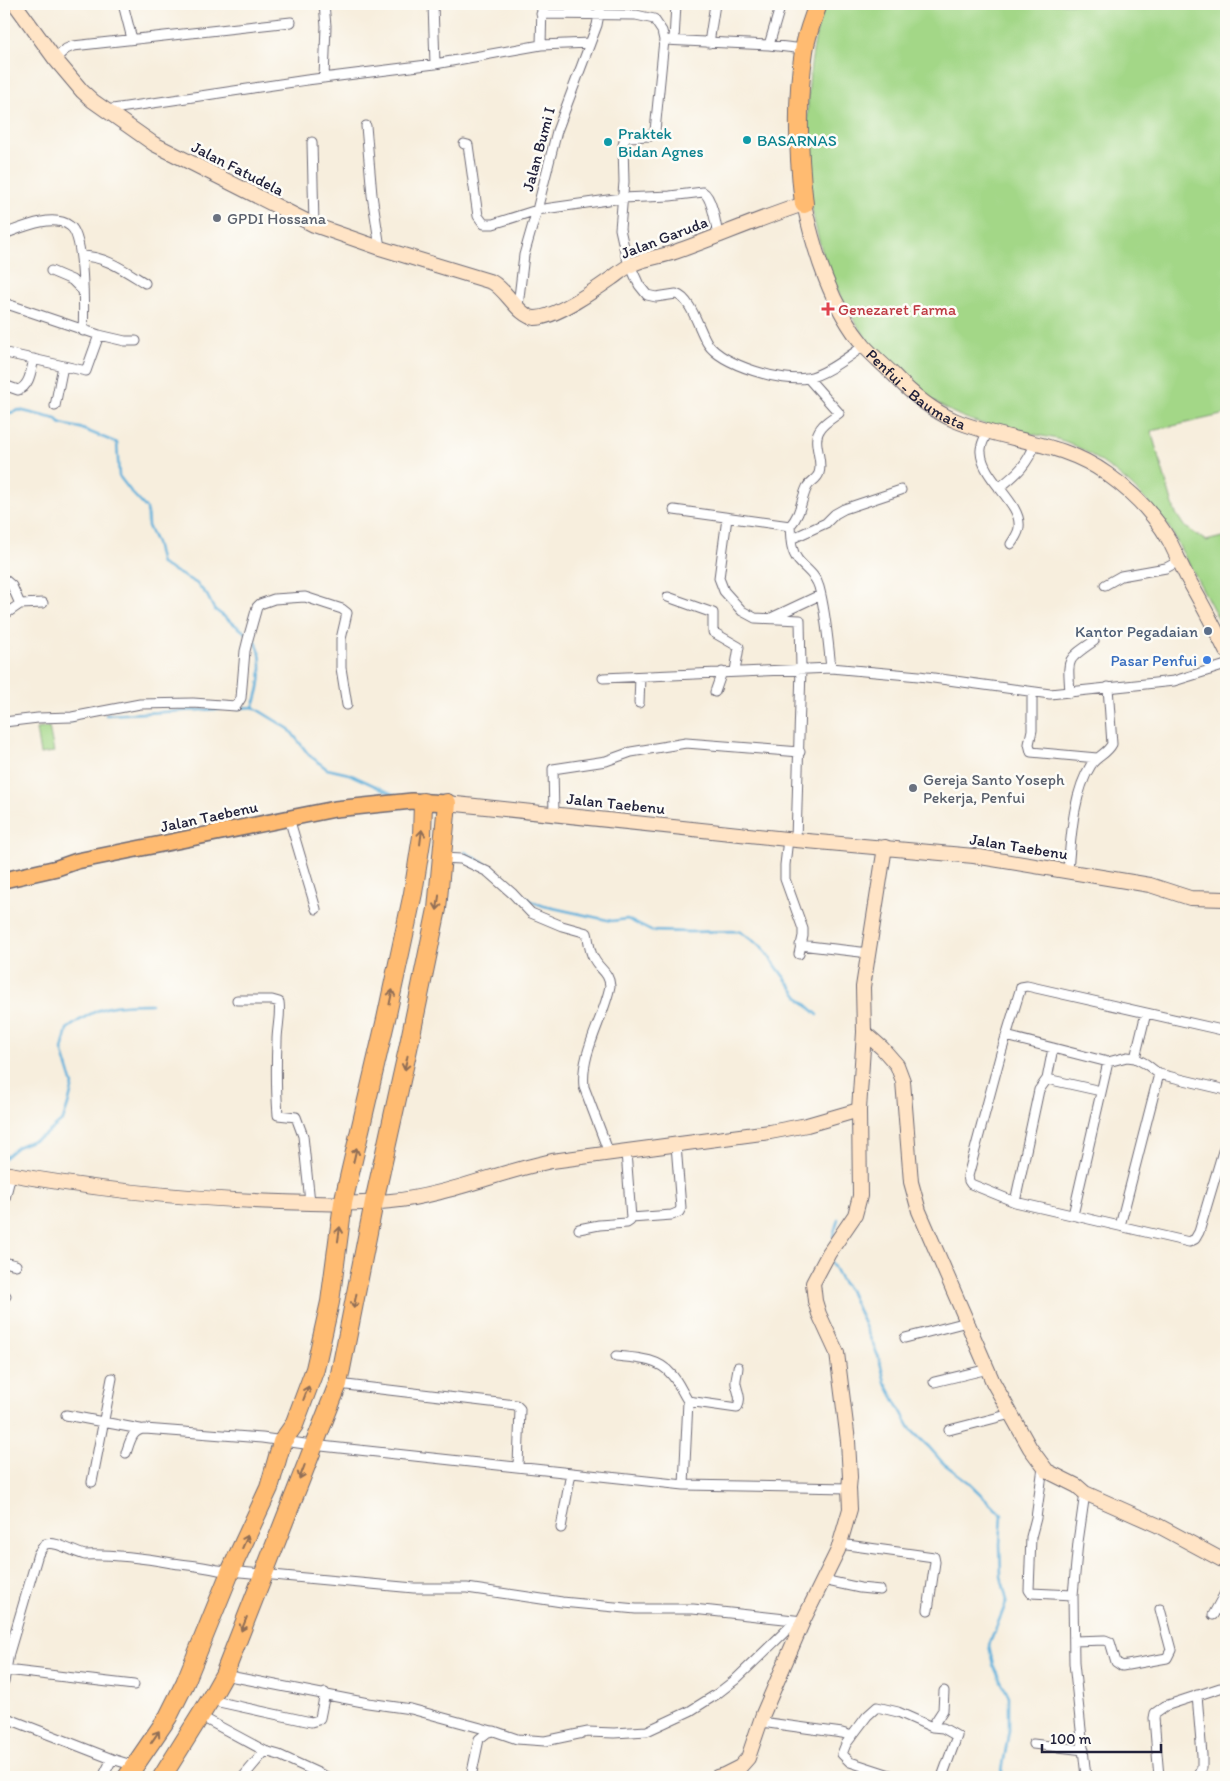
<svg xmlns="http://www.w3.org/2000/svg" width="1230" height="1781" viewBox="0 0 1230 1781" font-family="Itim,sans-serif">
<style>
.green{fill:#a3d787;stroke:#627c61}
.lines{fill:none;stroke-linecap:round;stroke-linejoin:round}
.stream{stroke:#60b0db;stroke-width:2.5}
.street-casing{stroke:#6d6974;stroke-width:11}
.secondary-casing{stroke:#6d6974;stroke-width:16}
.primary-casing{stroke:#6d6974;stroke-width:18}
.highway-casing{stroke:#6d6974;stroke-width:20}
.street{stroke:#fff;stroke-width:9}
.secondary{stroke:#ffe4c6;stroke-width:14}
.primary{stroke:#ffbb71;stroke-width:15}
.highway{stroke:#ffbb71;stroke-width:18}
.oneway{stroke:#906e56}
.culture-dot{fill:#0f9aa8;stroke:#fdfcf7;stroke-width:2}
.worship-dot{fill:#6b7280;stroke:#fdfcf7;stroke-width:2}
.health-dot{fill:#e0444e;stroke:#fdfcf7;stroke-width:2}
.service-dot{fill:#5c6f8a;stroke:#fdfcf7;stroke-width:2}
.shop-dot{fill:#3f7fe0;stroke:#fdfcf7;stroke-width:2}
.labels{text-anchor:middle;stroke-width:5;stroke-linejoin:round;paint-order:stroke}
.culture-label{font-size:16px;fill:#0d838f;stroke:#fdfcf7;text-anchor:start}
.street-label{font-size:16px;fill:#22223b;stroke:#fdfcf7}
.worship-label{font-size:16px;fill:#5b616d;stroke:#fdfcf7;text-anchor:start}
.health-label{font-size:16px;fill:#be3a42;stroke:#fdfcf7;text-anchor:start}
.service-label{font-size:16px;fill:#4e5e75;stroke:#fdfcf7;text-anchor:end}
.shop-label{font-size:16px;fill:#366cbe;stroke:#fdfcf7;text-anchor:end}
</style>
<rect width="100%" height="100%" fill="#fdfcf7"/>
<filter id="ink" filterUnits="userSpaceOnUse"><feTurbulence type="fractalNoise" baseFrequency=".02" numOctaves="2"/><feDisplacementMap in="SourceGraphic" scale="10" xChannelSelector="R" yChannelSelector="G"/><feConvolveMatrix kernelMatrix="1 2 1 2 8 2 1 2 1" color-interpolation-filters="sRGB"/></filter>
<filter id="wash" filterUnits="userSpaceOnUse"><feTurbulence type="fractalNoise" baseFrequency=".0096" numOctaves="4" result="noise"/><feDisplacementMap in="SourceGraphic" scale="20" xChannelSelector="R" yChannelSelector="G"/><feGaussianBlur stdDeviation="1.12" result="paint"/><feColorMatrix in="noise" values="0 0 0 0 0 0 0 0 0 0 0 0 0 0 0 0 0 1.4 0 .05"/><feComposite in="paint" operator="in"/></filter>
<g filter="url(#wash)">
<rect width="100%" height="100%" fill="#f7eedd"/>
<path class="green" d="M824 4H1226V414L1151 431 1175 512 1184 526 1206 541 1226 536V633C1213 609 1200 584 1186 559 1180 549 1175 536 1168 526 1158 513 1137 490 1125 480 1110 467 1087 451 1069 443 1057 438 1045 437 1032 434 1005 429 977 425 952 412 881 375 834 305 816 229 809 201 809 173 808 145 806 98 810 49 824 4Z
M49 727 54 752 40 754 36 729Z"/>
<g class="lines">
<path class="stream" d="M4 415 19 410 56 419 61 424 80 428 117 443 119 476 132 493 147 509 148 526 156 543 161 564 196 583 207 595 214 609 246 633
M253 707 289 729 309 755 327 769 349 774 397 796
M238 708 253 707C261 689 267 651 251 636
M106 715 220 709
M4 727 30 723 73 721
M465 852 494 869 516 891 533 902 544 906 612 921 627 919 651 931 690 932 739 931 762 947 801 1000 818 1015
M4 1158 17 1147 45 1135 63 1120 68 1105 73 1085 62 1050 67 1029C99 1005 112 1004 151 1004
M833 1236 838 1219
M831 1262 842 1282 849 1290 879 1358 885 1382 911 1430 929 1447 943 1463 967 1481 1002 1515 1000 1544 1001 1576 1007 1601 989 1645 993 1665 1009 1697V1730L1001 1777"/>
</g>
</g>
<g filter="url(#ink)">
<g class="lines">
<defs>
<path id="street" d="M123 4 132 39
M324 4 326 26 324 78
M433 4 435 64
M541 14 636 15 654 19 662 31 664 40 655 131 650 136 627 137 624 141 623 145 624 182 620 229 626 256 639 285 647 295 656 297 676 294C692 299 699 331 708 344 722 365 783 383 807 378 825 375 849 356 864 346
M664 40 769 45 804 49
M674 40 676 4
M709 43 715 4
M541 45 542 4
M769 45 781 4
M55 59 66 49 73 46 291 22
M106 110 307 80 435 64 541 45 590 43
M366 126 372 195 380 248
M312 142 314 225
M464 144 468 145 478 216 484 224H493L537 210 622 198 670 196 703 192C712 197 716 224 718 236
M4 234C21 228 53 213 70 226 85 236 84 312 83 331
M81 256C105 256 124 270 145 283
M51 271 72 280 82 290
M4 303 99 335 125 341H136
M518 306 524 255 537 210 557 131 597 25 601 4
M6 353 86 371 99 335
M4 385 18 390C30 386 31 370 34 359
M55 406 63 366
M988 431C985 437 980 446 981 452 982 479 1022 503 1019 527 1019 533 1014 539 1011 544
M999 488C1018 473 1027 465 1036 442
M674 510 790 526C802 512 800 502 807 487 810 481 817 480 819 473 824 459 810 441 821 428 825 422 833 418 839 413L808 378
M727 518 719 578 724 591 742 611 755 618 800 620 801 668 796 840
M790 526C791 537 790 550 798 560 805 569 816 575 819 587 826 613 828 641 831 668
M791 539 826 523 835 514 844 509 901 490
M4 579 12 586 20 604 43 603
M1105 585 1121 576 1166 568 1179 561
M668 597 713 613V632L739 647 735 671
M4 615 20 604
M771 618 820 595
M603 678 831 668 919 676 1050 694 1174 681 1226 665
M715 692 722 672
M1032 692V730L1029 744 1031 752 1097 758
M1070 693C1068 658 1065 661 1094 641
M639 703 640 677
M4 722 38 718 72 717 140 704 193 703 236 706 241 698 245 651 248 639 257 607 260 604 274 599 305 597 342 609 347 613 341 639V668L347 705
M554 814 553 769 606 761 631 752 686 743 800 752
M289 818 316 909
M788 839 785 865V879L803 929V936L799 954
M443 858 461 859 488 872 513 894 531 913 562 926 587 933C589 940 589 950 593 957 599 970 609 971 610 986 604 1018 580 1053 584 1087L609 1153
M1068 870C1071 838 1073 793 1091 765 1097 756 1107 754 1112 744L1108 687
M800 945 869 953
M237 1000H272L279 1002C281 1015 277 1028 277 1041 276 1066 276 1090 278 1115L296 1117 303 1136 310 1202
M1226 1031 1027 986 1021 987 1001 1053 968 1176 969 1181 971 1184 1015 1202 1189 1242 1195 1239 1199 1232 1226 1141
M1006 1036 1108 1062 1127 1057 1135 1058 1146 1013
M1159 1074 1226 1090
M1047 1079 1101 1091
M626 1152 631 1218 672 1215 679 1212 681 1208 676 1145
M4 1202 11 1175
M1015 1202 1039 1090 1047 1079 1053 1048
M1073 1215 1108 1062
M1120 1226 1159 1074 1146 1064 1135 1058
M579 1229 599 1225 627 1223 630 1221 631 1218
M4 1262 16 1265
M4 1296H6
M905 1338 967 1322
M616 1356C635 1358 658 1358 671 1374 678 1381 682 1392 688 1401
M934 1382 988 1369
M338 1384 516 1405 520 1409 518 1466
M66 1415 140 1429
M949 1430 1011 1414
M126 1453C130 1442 132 1429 145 1429L262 1438 312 1445 684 1485 849 1488
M1043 1467 1036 1518 1031 1537 1029 1590 1031 1593 1073 1595
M92 1482 112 1378
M684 1485 688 1401 737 1408C742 1399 738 1393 736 1384 735 1379 738 1372 738 1367
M1085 1493 1078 1542 1073 1595 1074 1663 1086 1777
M561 1528 571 1473
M840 1544 934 1557 935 1562 928 1610
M823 1580 860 1588 880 1590
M1213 1615 1226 1591
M1074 1641 1105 1640 1110 1642 1116 1662 1122 1666 1167 1658 1171 1650 1160 1609
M6 1670 134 1685
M224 1675 368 1703 411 1709 492 1731
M4 1682 9 1653 38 1554 45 1544C58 1541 72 1552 85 1555 114 1554 143 1558 172 1563 187 1565 203 1566 218 1570L414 1588H467L562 1602 636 1609H693L803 1621
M1197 1695 1202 1755V1768L1197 1777
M210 1700 311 1722 318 1720 320 1718 325 1693
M200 1716 265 1751 279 1755 327 1777
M4 1717 112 1759 135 1766
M761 1722 842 1733 852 1736 846 1744 842 1754 850 1762 896 1777
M852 1736 867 1716 877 1707 898 1712 932 1727
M1033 1744 1084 1750
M103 1777 112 1759
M243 1777 265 1751
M471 1777 479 1739 488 1732 494 1731 517 1739 545 1741 588 1732 614 1733 647 1731 690 1711 717 1694 735 1680 796 1621
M942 1777 957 1736 943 1728 932 1727 943 1710 944 1691
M1159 1777 1154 1718 1155 1713 1165 1706 1220 1688"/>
<g id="secondary">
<path id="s1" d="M15 4 55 59 82 91 93 101 154 144 314 225 380 248 492 282C507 290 519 317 535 318 555 318 595 290 612 278 618 274 624 268 631 265 644 258 661 257 675 252 718 237 760 218 804 204 815 254 831 306 864 346 873 356 884 365 894 375 911 393 931 410 954 420 1005 442 1060 440 1107 474 1131 491 1154 514 1169 540 1175 552 1181 565 1187 577 1201 602 1214 626 1226 651"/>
<path d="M447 803 796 840 974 856 1150 885 1190 898 1226 899"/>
<path d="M864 1032 882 1048 897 1065 903 1081 911 1182 919 1211 993 1382 1030 1448 1047 1471 1077 1486 1085 1493 1157 1525 1226 1562"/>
<path d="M4 1173C96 1190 187 1199 281 1202 317 1203 355 1205 391 1201 445 1196 498 1172 552 1161L770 1132 807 1125 859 1110"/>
<path d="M717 1777 724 1775 740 1767 748 1758 763 1714 803 1621 838 1550 850 1509 849 1488 850 1477 848 1441 837 1353 819 1314 815 1301 813 1283 829 1253 855 1215 860 1196 859 1110 864 1032 863 987 885 847"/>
</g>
<path id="primary" d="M4 880 57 868 77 861 335 809 412 801 447 803"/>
<path id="highway" d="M804 204C798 153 796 102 804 51 806 35 813 19 818 4
M127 1777 168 1717 185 1683 231 1570 269 1488 282 1442 294 1425 315 1369 330 1302 343 1203 386 1019 413 893 422 836 423 802
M162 1777 210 1700 224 1675 338 1384 374 1202 408 1049 437 909 447 803"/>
</defs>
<use href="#street" class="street-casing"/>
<use href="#secondary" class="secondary-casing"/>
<use href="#primary" class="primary-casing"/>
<use href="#highway" class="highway-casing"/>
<use href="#street" class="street"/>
<use href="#secondary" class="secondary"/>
<use href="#primary" class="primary"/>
<use href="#highway" class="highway"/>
</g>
<defs><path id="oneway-shaft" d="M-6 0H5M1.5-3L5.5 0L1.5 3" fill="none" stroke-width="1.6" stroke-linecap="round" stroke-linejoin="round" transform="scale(1.25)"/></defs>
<g class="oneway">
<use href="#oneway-shaft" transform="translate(421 837) rotate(-83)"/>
<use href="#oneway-shaft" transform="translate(438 903) rotate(98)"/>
<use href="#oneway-shaft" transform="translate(391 997) rotate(-78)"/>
<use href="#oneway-shaft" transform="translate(406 1063) rotate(102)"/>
<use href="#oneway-shaft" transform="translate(355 1155) rotate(-77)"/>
<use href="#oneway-shaft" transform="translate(339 1234) rotate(-82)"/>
<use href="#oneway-shaft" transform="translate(355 1301) rotate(101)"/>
<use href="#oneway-shaft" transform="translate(306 1393) rotate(-69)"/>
<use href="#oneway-shaft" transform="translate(302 1472) rotate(111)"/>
<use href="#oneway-shaft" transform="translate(245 1542) rotate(-66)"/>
<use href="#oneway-shaft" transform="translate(244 1624) rotate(112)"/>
<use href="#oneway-shaft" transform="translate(155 1737) rotate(-56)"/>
</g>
</g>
<g class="culture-dot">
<circle cx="747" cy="140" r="5"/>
<circle cx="608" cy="142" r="5"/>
</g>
<g class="worship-dot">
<circle cx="217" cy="218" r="5"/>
<circle cx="913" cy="788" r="5"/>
</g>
<path class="health-dot" d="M825.5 301.5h5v5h5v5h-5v5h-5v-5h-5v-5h5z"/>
<circle class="service-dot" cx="1208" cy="631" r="5"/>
<circle class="shop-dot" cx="1207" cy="660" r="5"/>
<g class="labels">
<g class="culture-label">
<text x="618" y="139">Praktek<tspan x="618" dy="18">Bidan Agnes</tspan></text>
<text x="757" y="146">BASARNAS</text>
</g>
<g class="street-label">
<text transform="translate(538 149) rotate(-75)" y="6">Jalan Bumi I</text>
<text transform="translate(238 168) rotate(27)" y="6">Jalan Fatudela</text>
<text transform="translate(664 237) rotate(-21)" y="6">Jalan Garuda</text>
<text dy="6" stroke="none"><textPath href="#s1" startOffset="1141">Penfui - Baumata</textPath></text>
<text transform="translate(616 803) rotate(6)" y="6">Jalan Taebenu</text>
<text transform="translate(209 816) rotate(-12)" y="6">Jalan Taebenu</text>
<text transform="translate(1019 846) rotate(9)" y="6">Jalan Taebenu</text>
</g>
<g class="worship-label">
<text x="227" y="224">GPDI Hossana</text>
<text x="923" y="785">Gereja Santo Yoseph<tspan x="923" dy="18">Pekerja, Penfui</tspan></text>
</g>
<g class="health-label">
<text x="838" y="315">Genezaret Farma</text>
</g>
<g class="service-label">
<text x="1198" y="637">Kantor Pegadaian</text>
</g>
<g class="shop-label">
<text x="1197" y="666">Pasar Penfui</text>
</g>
</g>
<rect width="1230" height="1781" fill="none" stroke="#fdfcf7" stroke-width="20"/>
<path d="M1042 1744v8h119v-8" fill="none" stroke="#22223b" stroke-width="2.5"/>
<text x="1050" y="1744" font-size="15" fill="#22223b" stroke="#fdfcf7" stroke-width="4" paint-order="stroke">100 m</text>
</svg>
